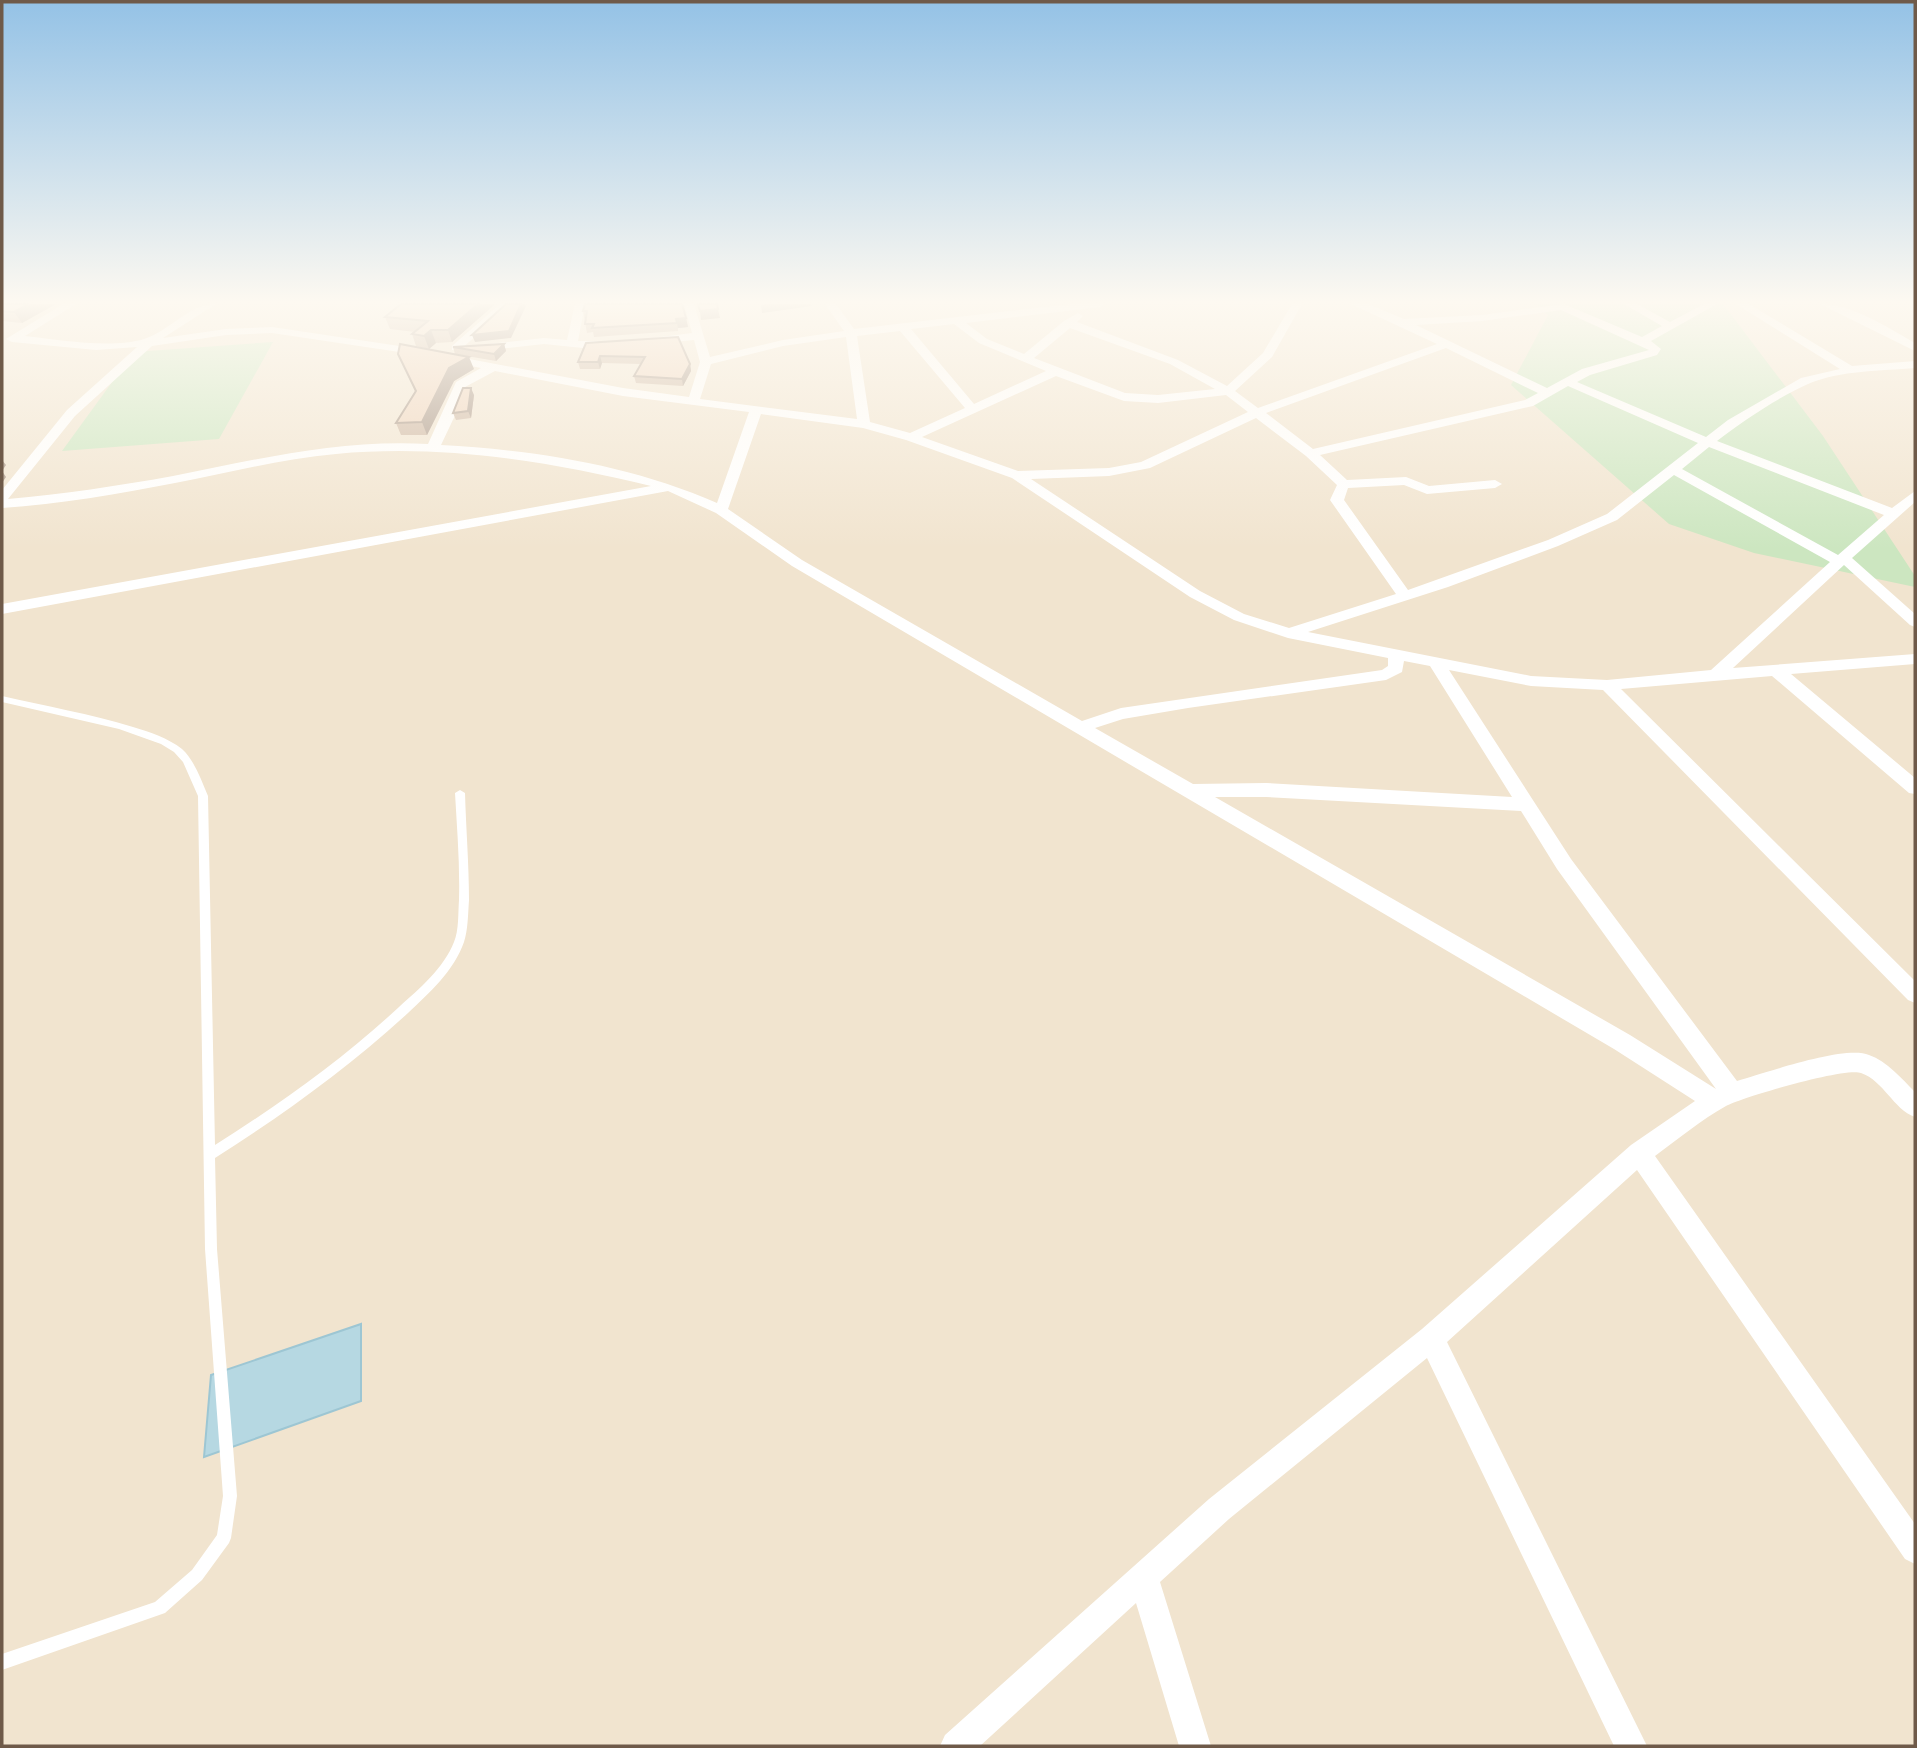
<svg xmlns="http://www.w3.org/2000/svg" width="1917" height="1748" viewBox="0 0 1917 1748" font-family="'Golos Text',sans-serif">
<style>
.residential{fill:#f1e4cf}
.green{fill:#cce6c0}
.water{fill:#b6d8e2;stroke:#9dc6d3;stroke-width:2}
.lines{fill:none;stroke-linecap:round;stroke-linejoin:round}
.lane{fill:#fff;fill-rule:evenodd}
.street{fill:#fff;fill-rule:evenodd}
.wall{fill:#cdb59f}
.shaded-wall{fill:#a79382}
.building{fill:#eed2b9;stroke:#a79382;stroke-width:2}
</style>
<rect width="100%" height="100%" fill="#faf2e0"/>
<path class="residential" d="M2 304H1915V1746H2Z"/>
<path class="green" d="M1536 304H1723L1823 436 1915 576V587L1754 553 1669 524 1511 385 1548 315Z
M273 342 219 439 62 451 134 352Z"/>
<path class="water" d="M361 1324V1401L204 1457 211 1375Z"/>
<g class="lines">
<path class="lane" d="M2 696C46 706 90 714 133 727 150 732 168 738 182 749 195 761 201 780 208 796L215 1145C280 1104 343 1059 399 1007 419 989 444 968 454 942 459 930 458 913 459 900 460 864 457 829 455 793L460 790 465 793C466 829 469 864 469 900 468 914 468 930 464 942 454 971 429 993 408 1013 349 1067 283 1115 215 1158L217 1249 237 1496 231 1538 229 1543 202 1580 165 1613 2 1670V1654L155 1602 192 1570 217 1535 223 1496 205 1249 198 796 183 762 174 752 161 744 119 729 2 702Z"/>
<path class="street" d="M63 304H76L25 336C59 340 112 349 144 339 170 331 188 304 216 304L163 338 226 329 272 327 406 347 623 388 689 397 700 362 694 340 653 344 647 341 653 338 692 333 684 304H694L710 357 783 340 844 331 825 304H836L854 329 1071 304H1105L1100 307 966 323 987 339 1024 354 1064 321 1078 313 1083 316 1077 322 1178 360 1227 386 1263 353 1292 304H1302L1272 357 1235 391 1258 408 1437 344 1351 304H1368L1404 319 1482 315 1564 304 1642 337 1662 326 1624 304H1637L1670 322 1704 304H1717L1651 341 1661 349 1657 355 1590 375 1577 382 1706 437 1728 420 1801 378 1840 369 1736 304H1749L1852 366 1915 361V368C1881 371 1841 370 1808 384 1777 398 1744 420 1717 441L1892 508 1915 491V502L1852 558 1915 614V627L1910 625 1844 565 1733 668 1915 654V664L1791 674 1915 778V794L1909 793 1772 676 1621 689 1915 981V1003L1908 1000 1603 690 1531 686 1449 670 1571 859 1737 1081C1766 1073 1844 1045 1869 1055 1887 1061 1902 1079 1915 1092V1117C1893 1109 1884 1081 1861 1073 1845 1067 1743 1097 1726 1106 1701 1120 1678 1139 1655 1156L1915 1524V1564L1905 1559 1637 1170 1447 1342 1647 1746H1614L1427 1358 1229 1519 1160 1582 1211 1746H1179L1136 1603 980 1746H940L945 1735 1209 1499 1422 1329 1631 1145 1695 1101 1614 1049 792 566 716 513 668 491 2 614V604L651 486C548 461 442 444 336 454 281 459 228 473 175 483 118 494 60 504 2 508V490L67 410 137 347 96 350 12 342 6 339ZM1561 310 1649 350 1582 369 1547 388 1416 325 1482 321ZM954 324 979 343 1046 371 974 404 911 329ZM1070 328 1170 364 1215 389 1158 395 1125 393 1034 358ZM900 331 965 408 910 433 870 422 857 336ZM272 333 406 353 481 368 456 382 428 444C341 439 258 459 173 476 118 486 63 494 8 499L75 416 152 346 226 335ZM846 337 857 419 700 399 711 364 783 346ZM1446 348 1538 393 1525 400 1313 449 1266 413ZM495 371 623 396 749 412 717 503C631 465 534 450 441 445L459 407 465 387ZM1056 376 1124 401 1158 403 1226 395 1248 412 1141 462 1109 468 1018 471 922 437ZM1568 386 1698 443 1607 514 1548 540 1408 590 1344 500 1348 488 1404 485 1427 494 1495 488 1502 484 1495 480 1429 486 1406 477 1347 480 1320 455 1533 406ZM761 414 863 428 906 440 1012 478 1190 597 1234 620 1288 638 1388 658V666L1382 670 1121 708 1082 721 802 560 728 509ZM1256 418 1306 456 1337 485 1330 500 1396 594 1289 628 1244 614 1200 591 1031 479 1109 476 1150 468ZM1709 447 1884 515 1838 555 1682 469ZM1674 475 1830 562 1711 670 1607 680 1531 676 1308 632 1448 587 1558 546 1617 520ZM1404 661 1430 666 1512 797 1266 783 1193 784 1095 728 1123 719 1188 708 1386 680 1402 672ZM1215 797H1266L1521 811 1557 869 1716 1089 1630 1035Z
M500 304H512L460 350H452V346Z
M575 304H585L578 341H613L619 344 617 346 583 348 544 344 479 351 473 348 479 345 544 338 567 340Z
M1820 304C1852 304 1887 327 1915 343V351Z"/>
</g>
<path class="wall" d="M2 304H56L22 323 2 321Z
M494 305 452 342 436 343 429 349 416 346 412 334 415 332 390 329 385 317Z
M583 311 686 318 688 327 678 328V331L594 337 593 332 587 333Z
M586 343 690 364 691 371 683 386 636 383 634 376 641 364 602 363 600 369H580L578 362Z
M504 344 506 351 496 361 455 354 453 347Z
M398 354 474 369 454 381 427 435H401L396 423 415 391Z
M474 395 471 418 456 420 453 413Z"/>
<path class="shaded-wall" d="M29 304H56L22 323 14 312Z
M478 304H494V305L452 342 448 330Z
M521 304H525L526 306 511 338 475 342 472 335Z
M765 304H811L812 306 762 313 761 305Z
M718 309 720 318 701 320 700 311Z
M686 318 688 327 678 328 676 319Z
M431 330 436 343 429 349 424 336Z
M504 344 506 351 496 361 494 354Z
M600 356 602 363 600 369 598 362Z
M469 357 474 369 454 381 427 435 422 422 449 368Z
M690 364 691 371 683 386 682 379Z
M471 388 474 395 471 418 468 411Z
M2 460 6 465 2 471Z
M2 471 6 477 2 483Z"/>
<path class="building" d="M2 304H29L14 312 2 311Z
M401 304H478L448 330H431L424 336 412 334 428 321 385 317Z
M506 304H521L509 331 472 335Z
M585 304H682L686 318 676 319 677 323 592 328 594 324H585L587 311H583Z
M698 304H717L718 309 700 311Z
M678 337 690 364 682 379 634 376 645 357 600 356 598 362H578L586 343Z
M400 344 469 357 449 368 422 422 396 423 416 391 398 354Z
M504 344 494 354 453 347Z
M463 388H471L468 411 453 413Z"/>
<linearGradient id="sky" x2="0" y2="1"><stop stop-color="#94c2e6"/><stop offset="0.55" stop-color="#fdf9f1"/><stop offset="1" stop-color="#fdf9f1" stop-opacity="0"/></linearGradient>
<rect width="1917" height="549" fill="url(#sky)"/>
<rect width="1917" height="1748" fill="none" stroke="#6f5a49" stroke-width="7"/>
</svg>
